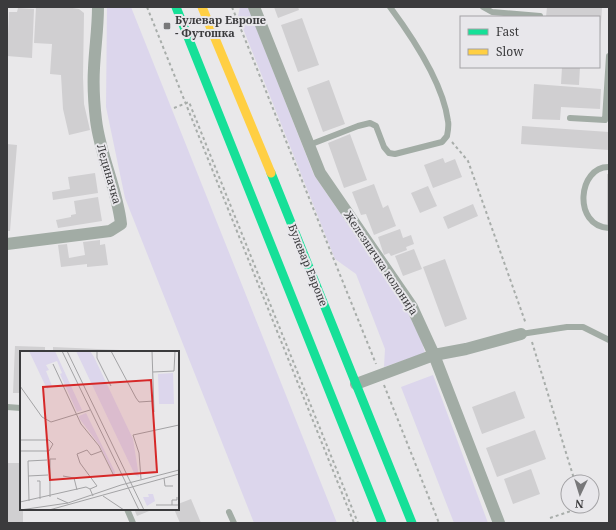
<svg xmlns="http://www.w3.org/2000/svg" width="616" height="530" viewBox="0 0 616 530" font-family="'Noto Serif',serif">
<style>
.green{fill:#dcd6ec}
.building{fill:#d0cfd1}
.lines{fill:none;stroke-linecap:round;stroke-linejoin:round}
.path{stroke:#a8adaa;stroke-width:2;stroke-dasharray:3 3;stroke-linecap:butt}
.lane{stroke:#a2aca5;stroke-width:6}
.street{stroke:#a2aca5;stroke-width:12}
.fast{stroke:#16e098;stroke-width:9}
.slow{stroke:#ffcf43;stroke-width:9}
.poi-dot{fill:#78787a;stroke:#e8e7eb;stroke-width:1.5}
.labels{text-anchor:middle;stroke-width:4;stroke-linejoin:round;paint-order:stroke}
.poi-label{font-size:11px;font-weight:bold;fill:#3b3b3d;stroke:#e8e7eb;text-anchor:start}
.street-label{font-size:11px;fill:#3b3b3d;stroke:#e8e7eb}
.inset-road{fill:none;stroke:#a3a3a5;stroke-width:1}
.view{fill:#d62828;fill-opacity:0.15;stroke:#d62828;stroke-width:2}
.inset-edge{fill:none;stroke:#3b3b3d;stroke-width:2}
</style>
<rect width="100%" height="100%" fill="#e9e8ea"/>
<path class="green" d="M107 7H131L337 523H254L125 198 106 107Z
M240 7H248L314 175 407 311 422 342 425 353 384 367 385 349 356 274 335 259 238 16Z
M433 375 488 523H454L401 387Z"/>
<path class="building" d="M36 7H66L79 9 84 13 83 77 84 104 90 130 69 135 63 109 61 75 50 74 52 44 34 43Z
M274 7H298L299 10 278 18Z
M547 7H602L600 39H599V17H546Z
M18 8 34 9 32 58 7 56 9 12H17Z
M302 18 319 65 298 72 281 25Z
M562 67H580L579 85 561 84Z
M329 80 345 124 323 132 307 88Z
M534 84 601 89 600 109 561 107 560 120 532 119Z
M522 126 609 132V150L521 144Z
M350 134 367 180 344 188 328 143Z
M7 144 17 145 10 231H7Z
M443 158 445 163 455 159 462 177 433 188 424 165Z
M95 173 98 193 53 200 52 192 70 189 68 177Z
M607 174H609V227H607Z
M374 184 383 208 388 205 396 226 374 235 366 214 361 215 352 192Z
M428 186 437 206 420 213 411 193Z
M98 197 102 221 58 228 56 220 71 217V215L76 214 74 201Z
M473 204 478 216 448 229 443 217Z
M400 229 403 238 411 235 414 244 406 247 407 250 391 256 389 253 384 255 378 237Z
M100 240V245L105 244 108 265 87 267V264L61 267 58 245 67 244 69 258 85 255 83 242Z
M414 249 422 269 403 276 395 256Z
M445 259 467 319 445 327 423 267Z
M15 346 45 347V352H21V393H13Z
M53 347 120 350V352H53Z
M515 391 525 418 482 434 472 407Z
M535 430 546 459 497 477 486 448Z
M7 463H21V509H23V523H7Z
M531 469 540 494 513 504 504 479Z
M191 499 201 523H180L174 509H178V504Z
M134 509H154L137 516Z"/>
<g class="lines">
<path class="path" d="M147 7 354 523
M232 7 376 364
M174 108 189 102 358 523
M452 142 468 161 526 324
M532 342 575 482
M384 385 439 523
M550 518 577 509V506"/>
<path class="lane" d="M483 7 492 12 540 16
M570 118 605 120 609 56
M309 145 358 126 370 123 376 126 384 147 389 153 395 154 442 142 447 136C448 131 449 126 448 121 443 83 413 38 390 7
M609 167C578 166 572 226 609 228
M521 334 567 327H583L609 340
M7 407 21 408
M127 509 133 523
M229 512 234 523"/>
<path class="street" d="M254 7 320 173 412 307 434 355 499 523
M7 244 110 231 121 224C117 188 100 155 96 120 94 103 93 85 94 68 95 47 98 28 98 7
M356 384 434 355 466 349 521 334"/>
<path class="fast" d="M176 7 382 523
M271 173 412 523"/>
<path class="slow" d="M202 7 271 173"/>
</g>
<rect class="poi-dot" x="163" y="22" width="8" height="8" rx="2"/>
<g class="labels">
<g class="poi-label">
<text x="175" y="24">Булевар Европе<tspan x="175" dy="13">- Футошка</tspan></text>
</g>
<g class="street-label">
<text transform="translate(109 174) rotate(74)" y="4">Лединачка</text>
<text transform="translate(381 263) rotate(56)" y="4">Железничка колонија</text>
<text transform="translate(308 265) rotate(68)" y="4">Булевар Европе</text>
</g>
</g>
<g transform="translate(20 351)">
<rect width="159" height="159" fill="#e9e8ea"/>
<path d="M9 0H35L62 59 57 61 40 23 42 22 37 10 26 14 29 19 26 20 32 35 27 38ZM56 0H70L74 6 113 88 119 126 115 124ZM153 22 154 53H139L138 23ZM66 62 95 121V126L80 95 59 67V65ZM128 143H133L135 150 127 155 123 146H129Z" fill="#dcd6ec"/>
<path class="inset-road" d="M42 0 119 159M47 0 124 159M77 0V7L91 35M91 0 116 47 119 51 134 50M132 0 134 61M33 13 61 73 79 95 94 125M133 21 154 20 155 0M0 35 22 66 31 71 70 59M0 89H29L33 93 29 100H0M8 125 28 124M43 125 54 127 57 139M144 127 145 135H153M121 128 119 102 113 84 159 74M17 130H20V148M70 138 77 135 60 112 57 103 67 99 71 104 82 100M83 145 104 159M30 146V108H36M37 147 48 152M9 150 8 110 27 109M0 151 66 136 70 138 73 145M136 154H159M152 154V149H157V146M0 159 48 152 101 134 159 119M29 159 159 123"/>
<path class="view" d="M131 29 137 121 30 129 23 36Z"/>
<rect width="159" height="159" class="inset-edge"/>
</g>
<rect width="616" height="530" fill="none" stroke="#3b3b3d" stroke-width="16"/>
<rect x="460" y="16" width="140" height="52" fill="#e8e7eb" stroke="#a3a2a5"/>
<rect x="468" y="29" width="20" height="6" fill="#16e098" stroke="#a3a2a5"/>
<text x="496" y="36" font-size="12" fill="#3b3b3d">Fast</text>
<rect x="468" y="49" width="20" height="6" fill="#ffcf43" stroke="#a3a2a5"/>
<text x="496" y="56" font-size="12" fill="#3b3b3d">Slow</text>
<g transform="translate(580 494) rotate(184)"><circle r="19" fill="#e8e7eb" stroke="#a3a2a5"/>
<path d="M0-3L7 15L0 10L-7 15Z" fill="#78787a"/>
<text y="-6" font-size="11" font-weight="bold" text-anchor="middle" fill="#3b3b3d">N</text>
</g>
</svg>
